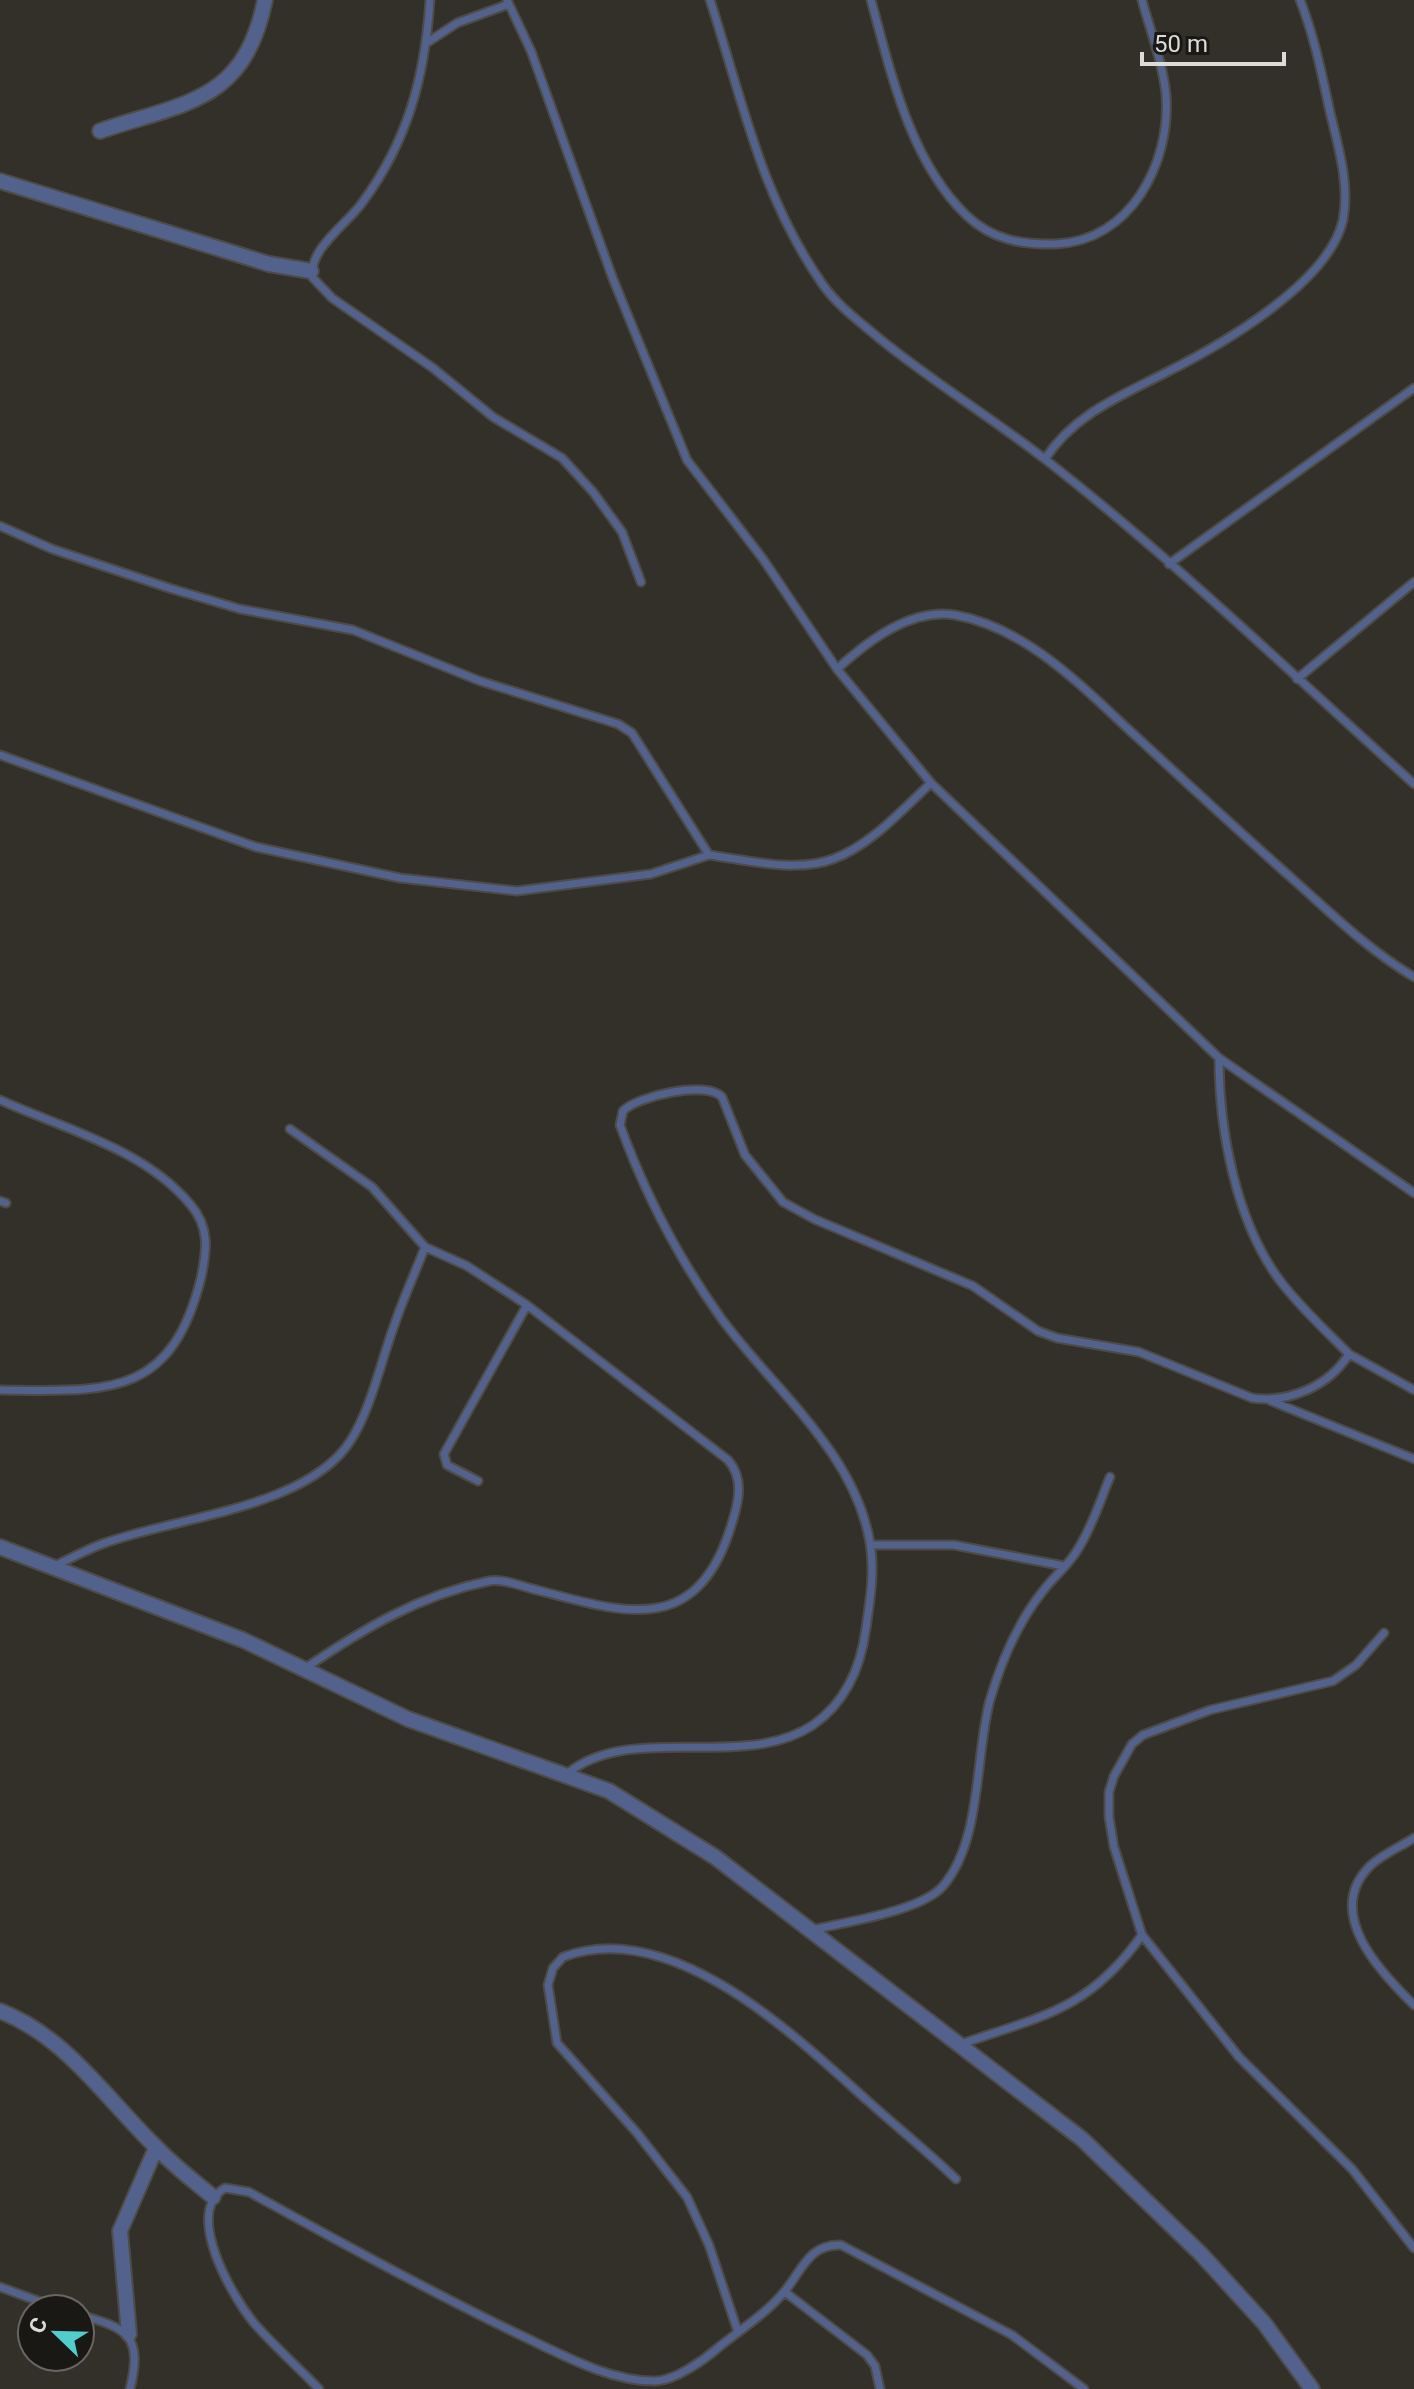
<svg xmlns="http://www.w3.org/2000/svg" width="1414" height="2389" viewBox="0 0 1414 2389" font-family="Roboto,sans-serif">
<style>
.lines{fill:none;stroke-linecap:round;stroke-linejoin:round}
.service-casing{stroke:#4d4b45;stroke-width:11}
.minor-casing{stroke:#4d4b45;stroke-width:18}
.service{stroke:#53618d;stroke-width:7}
.minor{stroke:#53618d;stroke-width:14}
</style>
<rect width="100%" height="100%" fill="#323029"/>
<g class="lines">
<defs>
<path id="service" d="M430 0C425 76 408 141 362 203 347 224 307 250 313 278L332 298 433 368 493 417 562 458 593 492 622 532 641 582
M507 0 531 51 613 279 687 460 763 559 837 669 931 783 1219 1058 1414 1193
M710 0C743 101 760 195 823 285 838 306 860 322 880 339 933 382 992 418 1046 460 1174 560 1293 675 1414 784
M871 0C891 73 910 161 966 215 992 240 1022 245 1056 244 1130 241 1171 164 1166 95 1163 63 1150 30 1142 0
M428 42 457 23 509 4
M1045 459C1074 414 1121 396 1167 372 1221 345 1329 283 1343 220 1350 184 1338 146 1330 112 1322 75 1314 35 1300 0
M0 526 52 549 169 588 240 609 353 630 480 681 618 724 632 733 709 855C747 860 796 873 833 859 870 846 903 809 931 783
M1169 564 1414 388
M837 669C868 641 910 608 955 615 1029 628 1086 691 1139 739 1191 787 1243 835 1296 882 1334 916 1370 951 1414 977
M1297 679 1414 582
M0 755 256 847 400 878 517 891 651 874 709 855
M0 1100C64 1129 143 1148 190 1204 210 1227 207 1250 201 1278 171 1399 107 1391 0 1390
M290 1129 372 1187 425 1247 467 1266 527 1305 728 1460C744 1478 739 1501 732 1523 698 1637 627 1614 537 1590 523 1587 503 1578 489 1581 419 1595 363 1629 304 1669
M0 1201 6 1203
M1349 1354 1414 1390
M1271 1401 1414 1459
M478 1481 447 1465 444 1454 527 1305
M871 1545H954L1064 1566
M53 1567C69 1559 86 1550 102 1544 174 1517 308 1509 351 1440 372 1406 380 1364 394 1326 403 1299 415 1273 425 1247
M1384 1633 1356 1665 1333 1681 1210 1710 1143 1735 1132 1744 1114 1776 1109 1792V1817L1114 1847 1142 1935 1239 2057 1352 2169 1414 2248
M567 1774C630 1721 743 1772 813 1725 846 1702 861 1667 866 1628 870 1601 875 1570 870 1543 855 1452 773 1389 721 1318 679 1259 645 1194 620 1125L623 1111C637 1096 708 1080 722 1097L745 1155 783 1202 814 1219 973 1286 1038 1331 1057 1338 1139 1352 1252 1398C1290 1403 1329 1386 1349 1354 1326 1331 1301 1308 1281 1282 1236 1223 1219 1130 1219 1058
M1414 1838C1400 1847 1383 1854 1371 1865 1322 1912 1381 1973 1414 2005
M812 1930C845 1922 922 1911 943 1886 982 1841 975 1755 990 1700 1001 1662 1018 1622 1043 1591 1053 1577 1069 1565 1078 1549 1092 1527 1100 1501 1110 1477
M961 2044C1042 2016 1089 2010 1142 1935
M0 2287 60 2309
M785 2292 867 2355 875 2366 880 2389
M80 2315C127 2328 143 2335 130 2389
M738 2332 709 2245 687 2197 637 2133 557 2043 548 1985 553 1968 563 1957C672 1916 795 2036 869 2102 898 2128 928 2152 956 2179
M319 2389C298 2367 274 2346 254 2323 232 2296 183 2212 225 2188L249 2192C338 2241 427 2290 518 2334 559 2353 609 2382 656 2381 676 2380 704 2360 719 2347 740 2330 767 2313 784 2292 802 2271 808 2244 841 2245L1012 2335 1084 2389"/>
<path id="minor" d="M100 131C185 102 244 103 265 0
M0 181 269 264 311 271
M0 1547 243 1640 408 1719 609 1791 715 1857 1082 2139 1201 2254 1264 2323 1312 2389
M0 2011C67 2037 107 2100 157 2148 174 2166 194 2181 213 2197
M129 2334 120 2231 156 2148"/>
</defs>
<use href="#service" class="service-casing"/>
<use href="#minor" class="minor-casing"/>
<use href="#service" class="service"/>
<use href="#minor" class="minor"/>
</g>
<g transform="translate(56 2333) rotate(293)"><circle r="38" fill="#191815" stroke="#676663" stroke-width="2"/>
<path d="M0-6L14 30L0 20L-14 30Z" fill="#52cdcd"/>
<text y="-12" font-size="22" font-weight="bold" text-anchor="middle" fill="#dddbd7">С</text>
</g>
<path d="M1142 52v12h142v-12" fill="none" stroke="#dddbd7" stroke-width="4"/>
<text x="1154" y="52" font-size="24" fill="#dddbd7" stroke="#191815" stroke-width="6" paint-order="stroke">50 m</text>
</svg>
